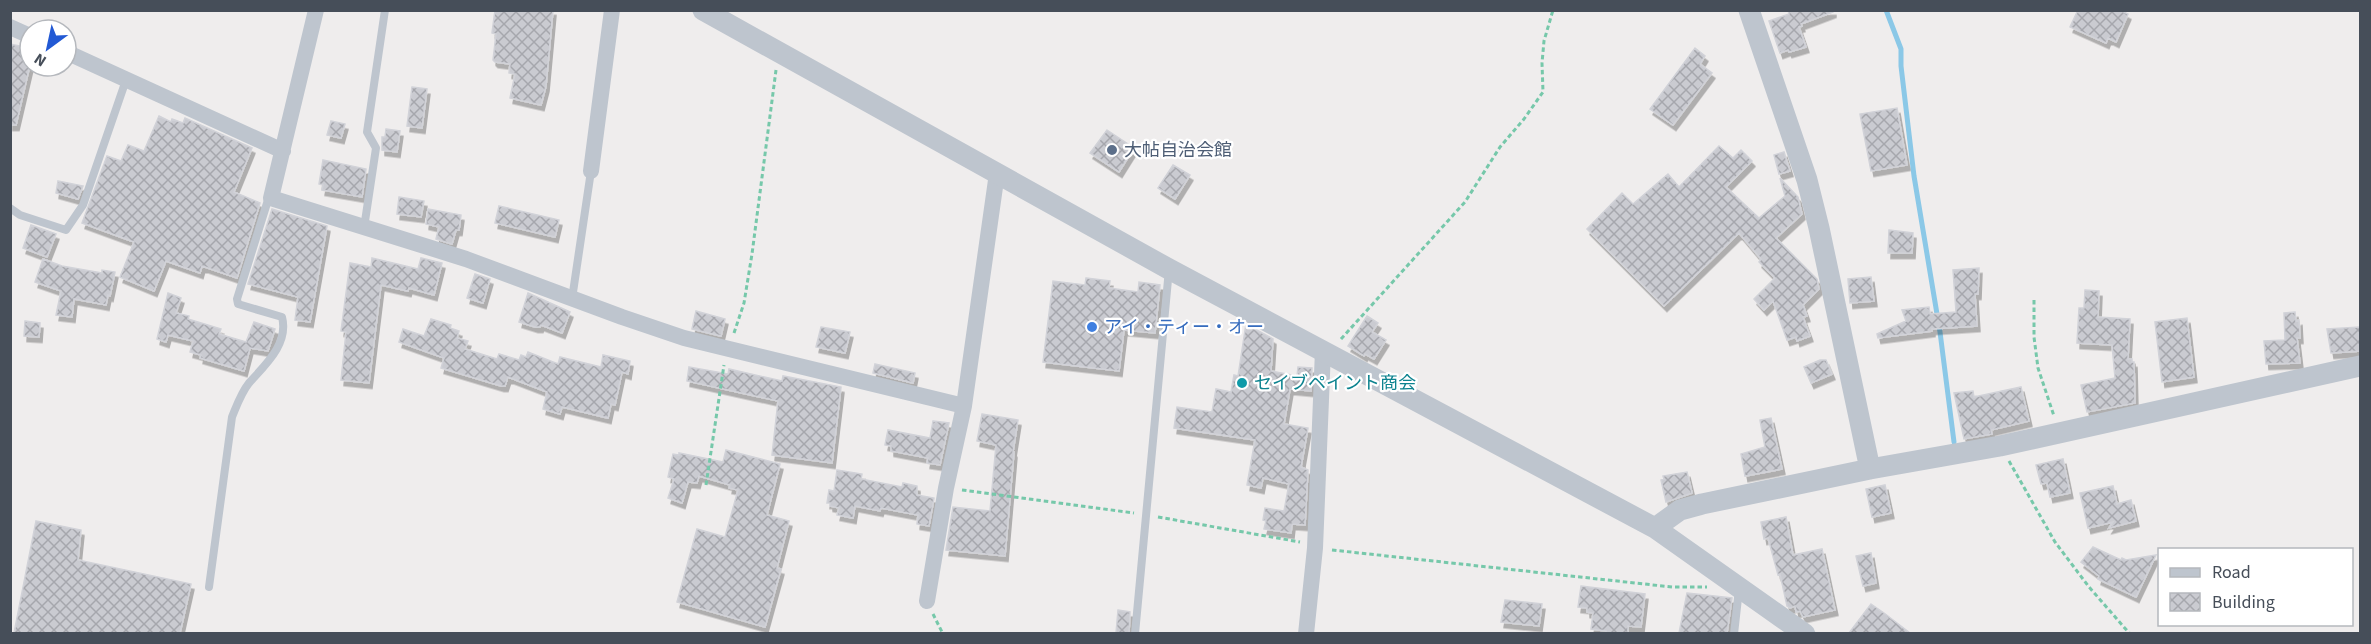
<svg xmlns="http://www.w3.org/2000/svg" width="2371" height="644" viewBox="0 0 2371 644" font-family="'Source Sans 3','Noto Sans JP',sans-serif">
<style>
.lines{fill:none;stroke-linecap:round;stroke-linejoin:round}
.stream{stroke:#8bc8e7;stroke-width:5}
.building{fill:url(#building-cross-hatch);stroke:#d1d2d8;stroke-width:1.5;filter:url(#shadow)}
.path{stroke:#76c8aa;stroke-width:3;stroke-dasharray:4.5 3;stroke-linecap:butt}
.service{stroke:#bec5ce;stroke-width:8}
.minor{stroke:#bec5ce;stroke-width:16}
.tertiary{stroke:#bec5ce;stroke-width:21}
.service-dot{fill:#5c6f8a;stroke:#fff;stroke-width:2}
.shop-dot{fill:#3f7fe0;stroke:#fff;stroke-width:2}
.culture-dot{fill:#0f9aa8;stroke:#fff;stroke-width:2}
.labels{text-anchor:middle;stroke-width:4.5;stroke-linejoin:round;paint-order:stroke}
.service-label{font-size:18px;fill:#4e5e75;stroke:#fff;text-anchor:start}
.shop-label{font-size:18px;fill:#366cbe;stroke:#fff;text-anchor:start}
.culture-label{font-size:18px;fill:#0d838f;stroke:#fff;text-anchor:start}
</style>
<defs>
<pattern id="building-cross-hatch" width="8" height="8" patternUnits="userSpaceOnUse" patternTransform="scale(1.5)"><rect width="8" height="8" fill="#cacbd1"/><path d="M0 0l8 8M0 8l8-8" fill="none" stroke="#a6a7ad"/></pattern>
<filter id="shadow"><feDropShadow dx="3" dy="5.5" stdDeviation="0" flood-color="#0004"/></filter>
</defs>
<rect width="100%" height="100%" fill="#efeded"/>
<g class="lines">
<path class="stream" d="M1886 10 1901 49V66L1914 176 1940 332 1954 442"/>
</g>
<path class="building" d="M495 10H553L546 86 541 105 510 98 515 74 509 73 510 64 495 62 493 60 496 34 492 33Z
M1788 10H1833V12L1801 24 1802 26 1799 27 1806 47 1789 52 1788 50 1780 53 1769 21 1789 14Z
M2078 10H2120L2128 14 2116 42 2108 38 2106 43 2070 27Z
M10 44 30 48V65L16 125H10Z
M1695 48 1705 56 1700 64 1712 73 1673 125 1650 109Z
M412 87 427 89 422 128 407 126Z
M1897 108 1907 165 1871 171 1860 114Z
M159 116 171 122 172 119 183 123 185 118 252 148 234 192 260 203 237 278 202 266 200 273 166 261 154 291 120 277 134 242 82 223 107 156 121 161 128 145 144 151Z
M331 121 345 124 341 138 327 135Z
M386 129 400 131 397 152 382 150V137H385Z
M1107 130 1134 148 1119 172 1090 153Z
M1719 146 1733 158 1741 150 1752 161 1726 187 1759 218 1785 196 1780 178 1798 197 1802 214 1776 238 1817 279 1819 289 1803 305 1807 316 1803 317 1810 336 1797 341 1796 337 1787 340 1773 301 1764 310 1754 299 1775 278 1759 262 1761 259 1739 233 1664 306 1587 229 1622 193 1633 204 1668 174 1679 187Z
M1784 152 1790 171 1779 174 1774 155Z
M323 160 366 169 362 197 322 190 323 185 319 184Z
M1173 165 1190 175 1175 199 1158 188Z
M58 181 83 186 78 199 56 193Z
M399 197 424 201 421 217 397 214Z
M499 206 559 220 555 237 495 223Z
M272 209 327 226 310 322 295 320 298 297 248 284Z
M428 209 461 215 459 230H456L452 244 436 239 439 227 426 224Z
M31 225 56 234 47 257 23 248Z
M1889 230 1913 233 1912 253H1888Z
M372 258 418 269 421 258 442 263 434 295 409 288 408 291 381 285 369 383 341 380 346 332 341 331 350 263 371 267Z
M43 259 62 266 102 273V270L115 272 110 296 108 295 106 305 74 299 72 317 56 315 61 291 35 282Z
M1979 268 1978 294H1975L1977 326 1932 329V331L1878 338 1877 334 1906 321 1902 310 1929 307 1930 314 1956 312 1953 270Z
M475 274 490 279 483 303 467 298Z
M1871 277 1874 301 1850 303 1848 279Z
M1086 278 1110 281 1109 288 1138 292 1139 282 1160 285 1155 333 1124 330 1119 371 1043 362 1053 281 1085 285Z
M2085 290 2099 291 2098 317 2130 319 2128 359H2132V362H2134L2135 403 2087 412 2081 385 2115 378 2112 345 2077 343 2079 308H2084Z
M168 293 181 298 176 313 189 316 188 319 221 329 219 334 246 342 254 322 275 329 268 351 250 348 244 371 200 358 201 355 190 352 193 341 168 335 166 342 157 339Z
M528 293 570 312 562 333 541 325 540 327H535L519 322Z
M696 311 725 319 721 336 692 329Z
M2295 312 2296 321 2299 320 2300 338H2297L2300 363 2266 364 2264 341 2285 340 2284 313Z
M1367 316 1378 323 1372 332 1386 340 1374 359 1365 354 1364 356 1348 346Z
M2187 318 2194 377 2162 382 2155 322Z
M431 319 451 325 450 328 459 331 457 338 468 341 465 349 497 359 499 354 519 360 521 355 526 357 528 352 558 364 560 357 601 367 603 355 630 361 628 374 622 372 615 405 611 404 608 418 562 407 560 414 543 409 547 392 508 377 505 386H501L441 368 444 358 399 342 403 329 424 336Z
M25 321 40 323 39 337 24 336Z
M1246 324 1273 339 1271 371 1297 376 1298 367 1312 368 1311 391 1290 389 1284 424 1308 428 1301 467 1308 470 1305 525 1292 524 1291 533 1264 529 1266 521 1263 520 1265 508 1284 511 1289 484 1263 478 1261 488 1247 485 1255 440 1174 428 1177 407 1212 412 1216 389 1231 392 1234 375 1238 376Z
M821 327 850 332 845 353 816 347Z
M2360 327 2361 351 2331 353 2327 329Z
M1820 360H1826L1832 374 1811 383 1804 367Z
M875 364 915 373 913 383 873 373Z
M689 367 728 374 729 369 782 381 783 376 841 387 832 463 772 455 778 401 687 381Z
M2021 387 2029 421 1991 430 1992 434 1964 439 1954 393 1973 391 1974 397Z
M982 414 1018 420 1013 452H1014L1005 556 946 550 953 507 990 511 996 445 977 441Z
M1771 418 1782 469 1745 476 1741 454 1765 447 1760 420Z
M933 421 949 423 940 465 927 463 928 458 891 451V446L885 445 888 430 930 438Z
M726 450 780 464 767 515 789 521 777 568 781 569 765 627 677 602 697 529 725 537 738 490 729 488 730 485 699 476 697 483 688 482 682 503 668 498 674 479 668 477 673 454 679 455V453L723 462Z
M2063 459 2070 493 2050 497 2047 483 2041 484 2036 465Z
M837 470 862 474 861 479 902 487 903 483 917 486V495L934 498 929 526 917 524 918 515 881 508 880 511 855 506 853 518 837 515 839 508 830 506V503H827L829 490 834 491Z
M1687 472 1692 493 1666 502 1661 480 1664 479 1663 476Z
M1885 485 1891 513 1872 517 1866 489Z
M2113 486 2117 504 2131 500 2136 521 2109 528 2113 522 2088 528 2080 493Z
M1786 517 1793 555 1822 549 1835 610 1803 617 1800 611 1796 612 1795 606 1790 608 1787 606 1780 574 1778 575 1768 538 1764 539 1761 522Z
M36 521 81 530 78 560 191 584 180 633H14Z
M2093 547 2121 560 2122 558 2126 560 2156 555 2136 597 2098 579 2099 576 2081 562Z
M1871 553 1876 583 1863 586 1856 556Z
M1581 586 1645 594 1641 627 1628 626V633H1606V631L1591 629 1593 613 1587 612V608L1578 607Z
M1687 593 1732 598 1727 633H1679Z
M1505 600 1542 604 1539 626 1501 622Z
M1871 604 1884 613 1910 633H1849Z
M1118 610 1130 612 1129 633H1116Z"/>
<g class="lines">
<path class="path" d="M2034 300V337L2038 368 2054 416
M734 333 744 303 752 254 776 70
M1341 339 1465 202 1500 147 1524 119 1543 92 1542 63 1544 41 1553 10
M2009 461 2055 542 2089 587 2130 634
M706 485 724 365
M962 490 1134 513
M1158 517 1300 542
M1332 550 1672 587H1707
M933 614 943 634"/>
<path class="service" d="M10 208 20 215 66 230 83 205 126 80
M364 228 376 148 367 132 385 10
M572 299 591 171
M209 587 232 417C237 405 241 393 249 383 265 365 289 344 282 317L238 304 237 299 268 200 271 198
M1135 634 1169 269
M1734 634 1739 589"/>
<path class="minor" d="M316 10 271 198 466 259 622 317 684 338 964 406
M10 27 30 36
M66 52 283 151
M591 171 612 10
M927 601 946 488 964 406 997 173
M1306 634 1315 548 1323 350"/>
<path class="tertiary" d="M703 10 1169 269 1655 528 1805 634
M1749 10 1807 180 1819 228 1870 469
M1655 528 1680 510 1702 504 1870 469 2000 446 2360 366"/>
</g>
<circle class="service-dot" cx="1112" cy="150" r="6"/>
<circle class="shop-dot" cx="1092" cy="327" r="6"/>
<circle class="culture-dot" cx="1242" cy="383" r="6"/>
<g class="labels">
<g class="service-label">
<text x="1124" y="156">大帖自治会館</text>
</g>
<g class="shop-label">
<text x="1104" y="333">アイ・ティー・オー</text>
</g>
<g class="culture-label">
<text x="1254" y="389">セイブペイント商会</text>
</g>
</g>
<rect width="2371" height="644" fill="none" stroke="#464e59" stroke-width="24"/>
<rect x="2158" y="548" width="195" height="78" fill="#ffffff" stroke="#b5b8bd" stroke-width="1.5"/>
<rect x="2170" y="568" width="30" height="9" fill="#bec5ce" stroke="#b5b8bd" stroke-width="1.5"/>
<text x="2212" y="578" font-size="18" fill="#464e59">Road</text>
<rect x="2170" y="593" width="30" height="18" fill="url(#building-cross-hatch)" stroke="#b5b8bd" stroke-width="1.5"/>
<text x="2212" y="608" font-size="18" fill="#464e59">Building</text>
<g transform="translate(48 48) rotate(213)"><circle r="28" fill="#ffffff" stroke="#b5b8bd" stroke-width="1.5"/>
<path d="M0-4.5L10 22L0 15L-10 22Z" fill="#2259d4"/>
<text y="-9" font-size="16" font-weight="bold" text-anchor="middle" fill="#464e59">N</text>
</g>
</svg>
